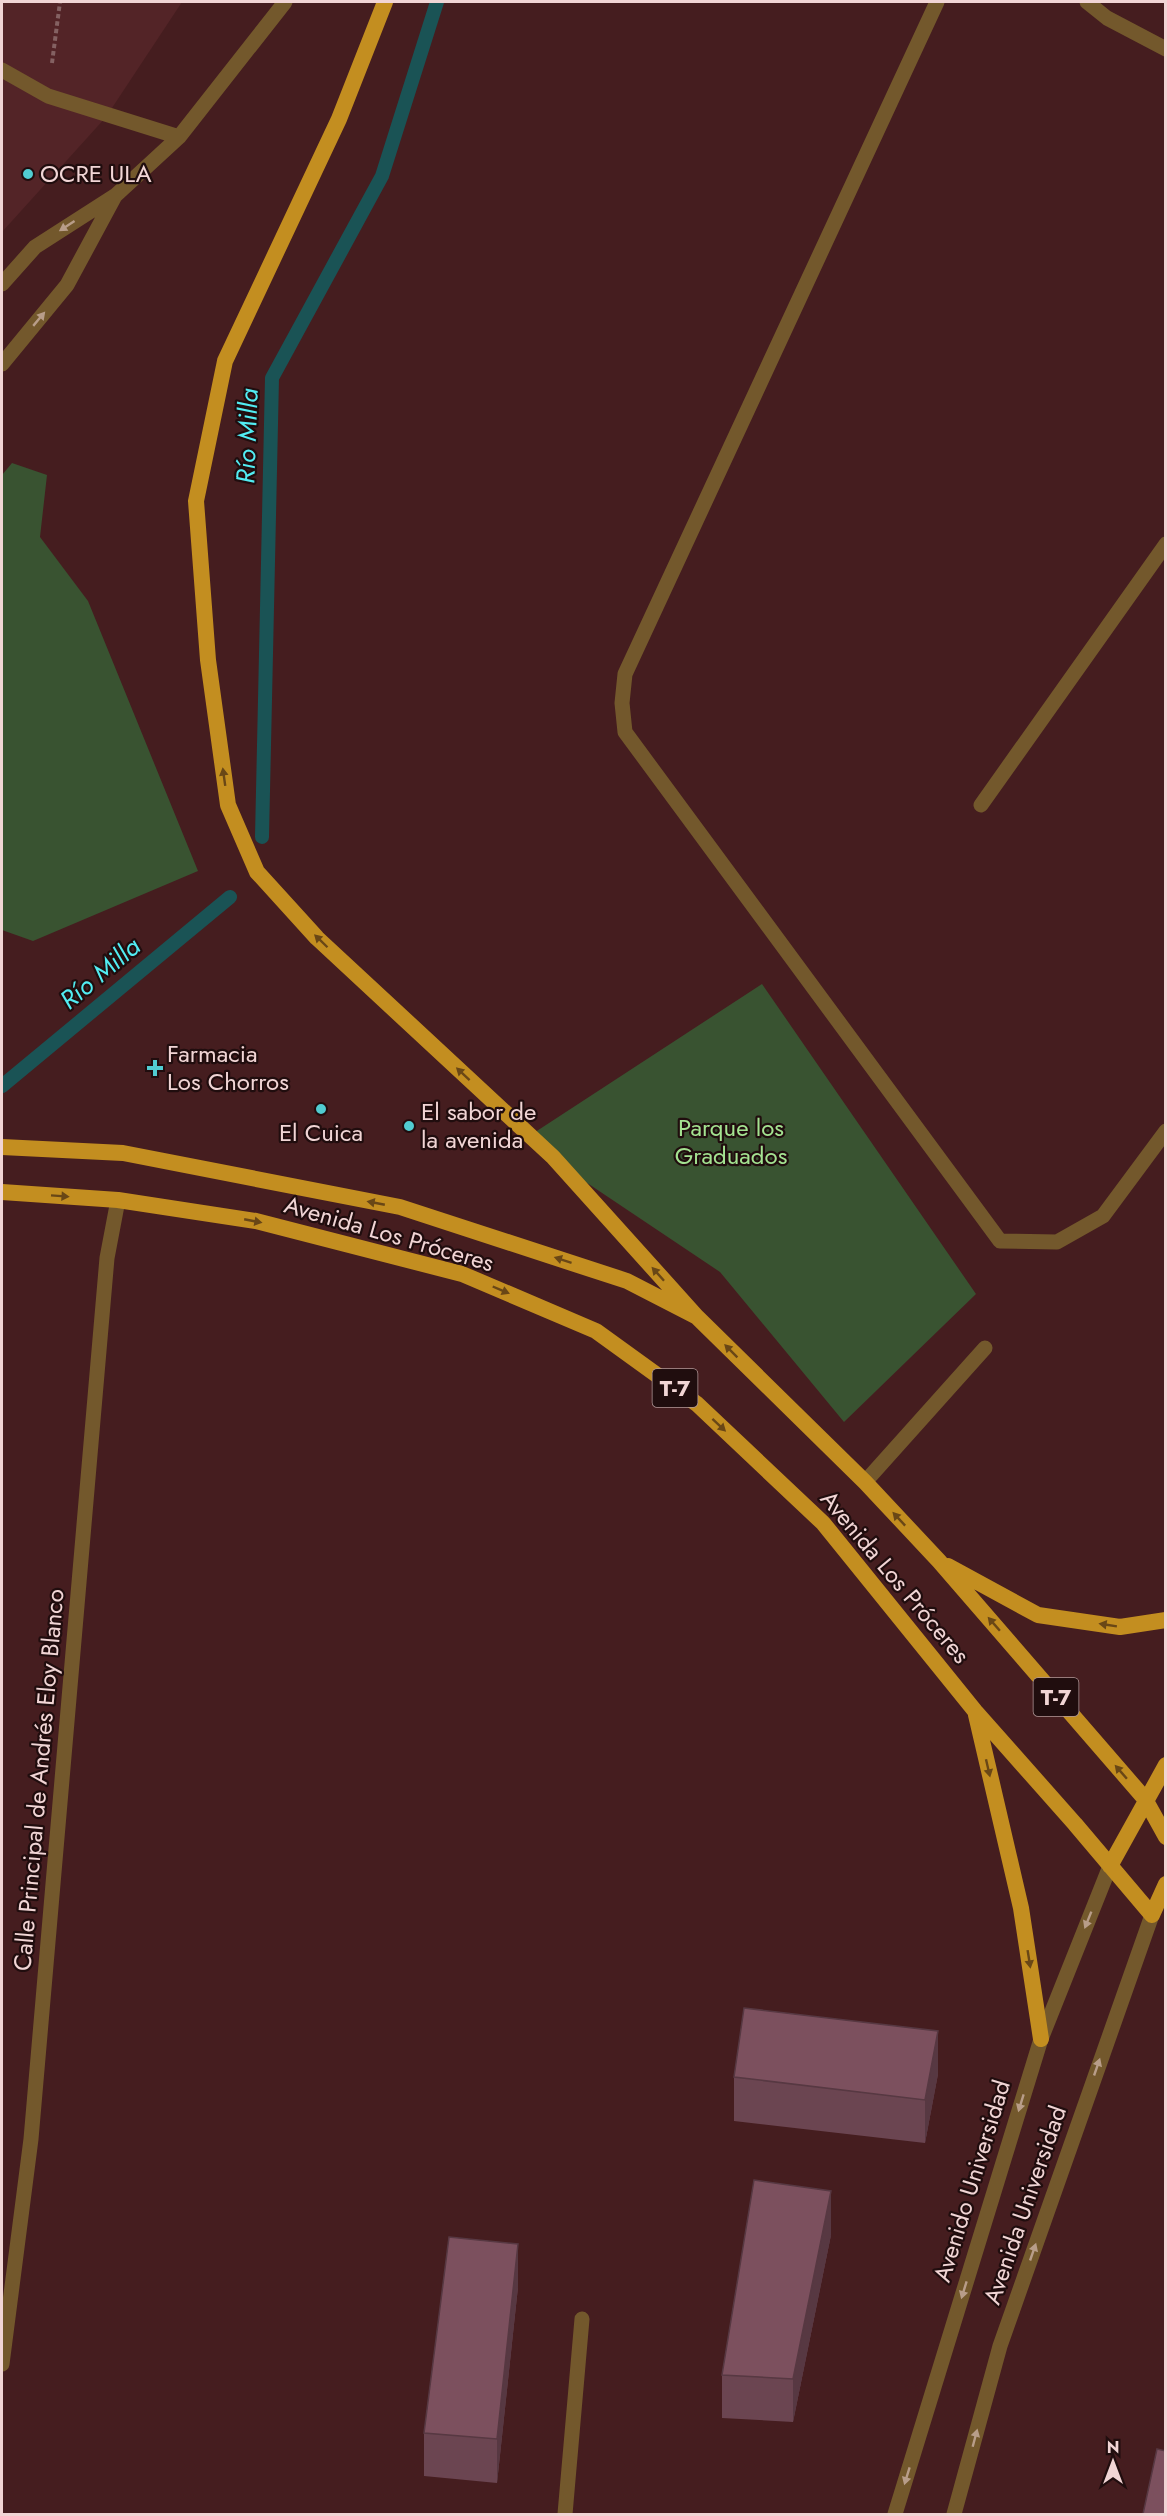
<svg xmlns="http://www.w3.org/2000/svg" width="1167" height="2516" viewBox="0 0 1167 2516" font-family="Jost,sans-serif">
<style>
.built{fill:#532427}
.green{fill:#395331}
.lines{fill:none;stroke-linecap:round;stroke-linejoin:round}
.stream{stroke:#1a5355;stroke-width:14}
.path{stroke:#846162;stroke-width:4;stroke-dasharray:4.5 3;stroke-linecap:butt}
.minor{stroke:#73582c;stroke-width:15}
.trunk{stroke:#c38e20;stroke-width:16}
.wall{fill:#6b4551}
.shaded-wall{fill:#573842}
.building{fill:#7c505e;stroke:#573842;stroke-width:1.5}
.oneway{fill:#b89d89}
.oneway2{fill:#694716}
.poi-dot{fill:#51ccd1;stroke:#200d0e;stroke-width:2}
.labels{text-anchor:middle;stroke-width:4.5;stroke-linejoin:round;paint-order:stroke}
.shield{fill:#200d0e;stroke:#b29999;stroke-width:1.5}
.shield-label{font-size:22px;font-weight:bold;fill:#f1d5d5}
.poi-label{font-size:24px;fill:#f1d5d5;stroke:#200d0e;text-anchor:start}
.park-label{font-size:24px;fill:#a4e391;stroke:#200d0e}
.street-label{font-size:24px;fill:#f1d5d5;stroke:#200d0e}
.water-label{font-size:26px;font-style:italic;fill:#52ecf2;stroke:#200d0e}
</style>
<rect width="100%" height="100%" fill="#451d1f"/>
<path class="built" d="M2 2H182L106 117 2 232Z"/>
<path class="green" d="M12 463 47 475 40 537 88 601 198 871 33 941 2 930V475Z
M762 984 976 1294 844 1422 720 1272 523 1140Z"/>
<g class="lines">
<path class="stream" d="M262 837 272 378 382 176 437 2
M2 1086 230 897"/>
<path class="path" d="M52 63 60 2"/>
<path class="minor" d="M937 2 625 674 622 703 625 732 1000 1241 1057 1242 1103 1216 1166 1131
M1087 2 1107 18 1166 49
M2 70 48 96 179 137
M2 284 35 247 116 195 179 137 285 2
M2 364 67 285 115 196
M981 805 1166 544
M865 1482 985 1348
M2 2364 31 2139 107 1258 118 1200
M565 2514 582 2319
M895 2514 1041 2039 1110 1866
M954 2514 1000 2346 1152 1915"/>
<path class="trunk" d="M385 2 339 119 225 361 196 501 208 660 228 805 257 872 317 938 553 1157 697 1317
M2 1147 123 1153 400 1207 627 1281 697 1317 865 1482 939 1561 1145 1799 1166 1837
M2 1192 118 1200 256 1221 462 1274 596 1331 697 1404 823 1523 975 1711 1075 1824 1152 1915 1166 1884
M948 1566 1038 1615 1120 1627 1166 1620
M976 1715 1021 1908 1041 2039
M1110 1866 1166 1765"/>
</g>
<path class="wall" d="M938 2074 925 2143 734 2121V2077Z
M831 2235 793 2422 722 2418V2375Z
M518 2287 497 2483 424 2476V2433Z"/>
<path class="shaded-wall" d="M938 2031V2074L925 2143V2100Z
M831 2191V2235L793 2422V2379Z
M518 2244V2287L497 2483V2439Z"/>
<path class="building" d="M744 2008 938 2031 925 2100 734 2077Z
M754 2180 831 2191 793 2379 722 2375Z
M449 2237 518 2244 497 2439 424 2433Z
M1157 2449 1166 2451V2514H1143Z"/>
<defs><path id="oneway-solid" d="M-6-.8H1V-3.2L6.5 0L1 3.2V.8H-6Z" transform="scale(1.5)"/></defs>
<g class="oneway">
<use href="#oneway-solid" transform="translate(67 226) rotate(147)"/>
<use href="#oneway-solid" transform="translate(39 319) rotate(-50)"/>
<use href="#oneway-solid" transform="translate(1088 1920) rotate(112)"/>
<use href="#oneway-solid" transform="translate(1097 2067) rotate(-71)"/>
<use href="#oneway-solid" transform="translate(1021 2103) rotate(107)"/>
<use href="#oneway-solid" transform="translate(1033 2252) rotate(-71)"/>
<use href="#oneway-solid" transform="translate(964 2290) rotate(107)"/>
<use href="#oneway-solid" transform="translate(975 2438) rotate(-75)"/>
<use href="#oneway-solid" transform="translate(907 2476) rotate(107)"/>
</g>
<g class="oneway2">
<use href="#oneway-solid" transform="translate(224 777) rotate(-98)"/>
<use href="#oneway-solid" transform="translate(321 941) rotate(-136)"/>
<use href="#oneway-solid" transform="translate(463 1074) rotate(-137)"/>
<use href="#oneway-solid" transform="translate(60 1196) rotate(4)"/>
<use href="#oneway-solid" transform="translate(376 1203) rotate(-169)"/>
<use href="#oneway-solid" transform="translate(253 1221) rotate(11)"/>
<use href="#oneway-solid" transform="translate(563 1260) rotate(-162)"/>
<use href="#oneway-solid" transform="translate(658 1274) rotate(-132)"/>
<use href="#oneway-solid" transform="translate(501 1290) rotate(23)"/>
<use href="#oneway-solid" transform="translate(731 1351) rotate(-135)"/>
<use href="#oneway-solid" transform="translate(719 1425) rotate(43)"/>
<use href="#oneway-solid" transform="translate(899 1519) rotate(-133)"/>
<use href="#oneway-solid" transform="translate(994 1624) rotate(-131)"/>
<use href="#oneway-solid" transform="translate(1108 1625) rotate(-171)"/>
<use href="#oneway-solid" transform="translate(988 1768) rotate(77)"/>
<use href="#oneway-solid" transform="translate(1121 1772) rotate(-131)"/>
<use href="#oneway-solid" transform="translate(1029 1959) rotate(81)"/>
</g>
<g class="poi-dot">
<circle cx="28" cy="174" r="6"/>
<path d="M152 1059h6v6h6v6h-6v6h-6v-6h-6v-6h6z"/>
<circle cx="321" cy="1109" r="6"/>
<circle cx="409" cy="1126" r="6"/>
</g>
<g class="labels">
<g class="shield">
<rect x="652.5" y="1369" width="45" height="38" rx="4.5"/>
<rect x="1033.5" y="1678" width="45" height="38" rx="4.5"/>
</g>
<g class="shield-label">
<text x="675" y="1396">T-7</text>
<text x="1056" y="1705">T-7</text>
</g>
<g class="poi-label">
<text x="40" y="182">OCRE ULA</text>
<text x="167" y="1062">Farmacia<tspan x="167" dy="28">Los Chorros</tspan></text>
<text x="421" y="1120">El sabor de<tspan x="421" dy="28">la avenida</tspan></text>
<text x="321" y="1141" text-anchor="middle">El Cuica</text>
</g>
<g class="park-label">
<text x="731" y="1136">Parque los<tspan x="731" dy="28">Graduados</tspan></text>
</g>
<g class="street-label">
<text transform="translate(389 1234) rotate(16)" y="8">Avenida Los Próceres</text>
<text transform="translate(895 1577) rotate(50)" y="8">Avenida Los Próceres</text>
<text transform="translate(39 1780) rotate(-85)" y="8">Calle Principal de Andrés Eloy Blanco</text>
<text transform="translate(972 2181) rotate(-73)" y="8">Avenido Universidad</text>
<text transform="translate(1025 2205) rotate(-71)" y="8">Avenida Universidad</text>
</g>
<g class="water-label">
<text transform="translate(247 436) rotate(-88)" y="9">Río Milla</text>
<text transform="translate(100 973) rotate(-40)" y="9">Río Milla</text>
</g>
</g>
<rect width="1167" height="2516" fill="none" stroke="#f1d5d5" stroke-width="6"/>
<g transform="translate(1113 2462)" stroke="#200d0e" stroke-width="4.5" paint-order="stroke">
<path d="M0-4.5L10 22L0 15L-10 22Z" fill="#f1d5d5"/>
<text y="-9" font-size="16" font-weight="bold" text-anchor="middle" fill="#f1d5d5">N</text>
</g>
</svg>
